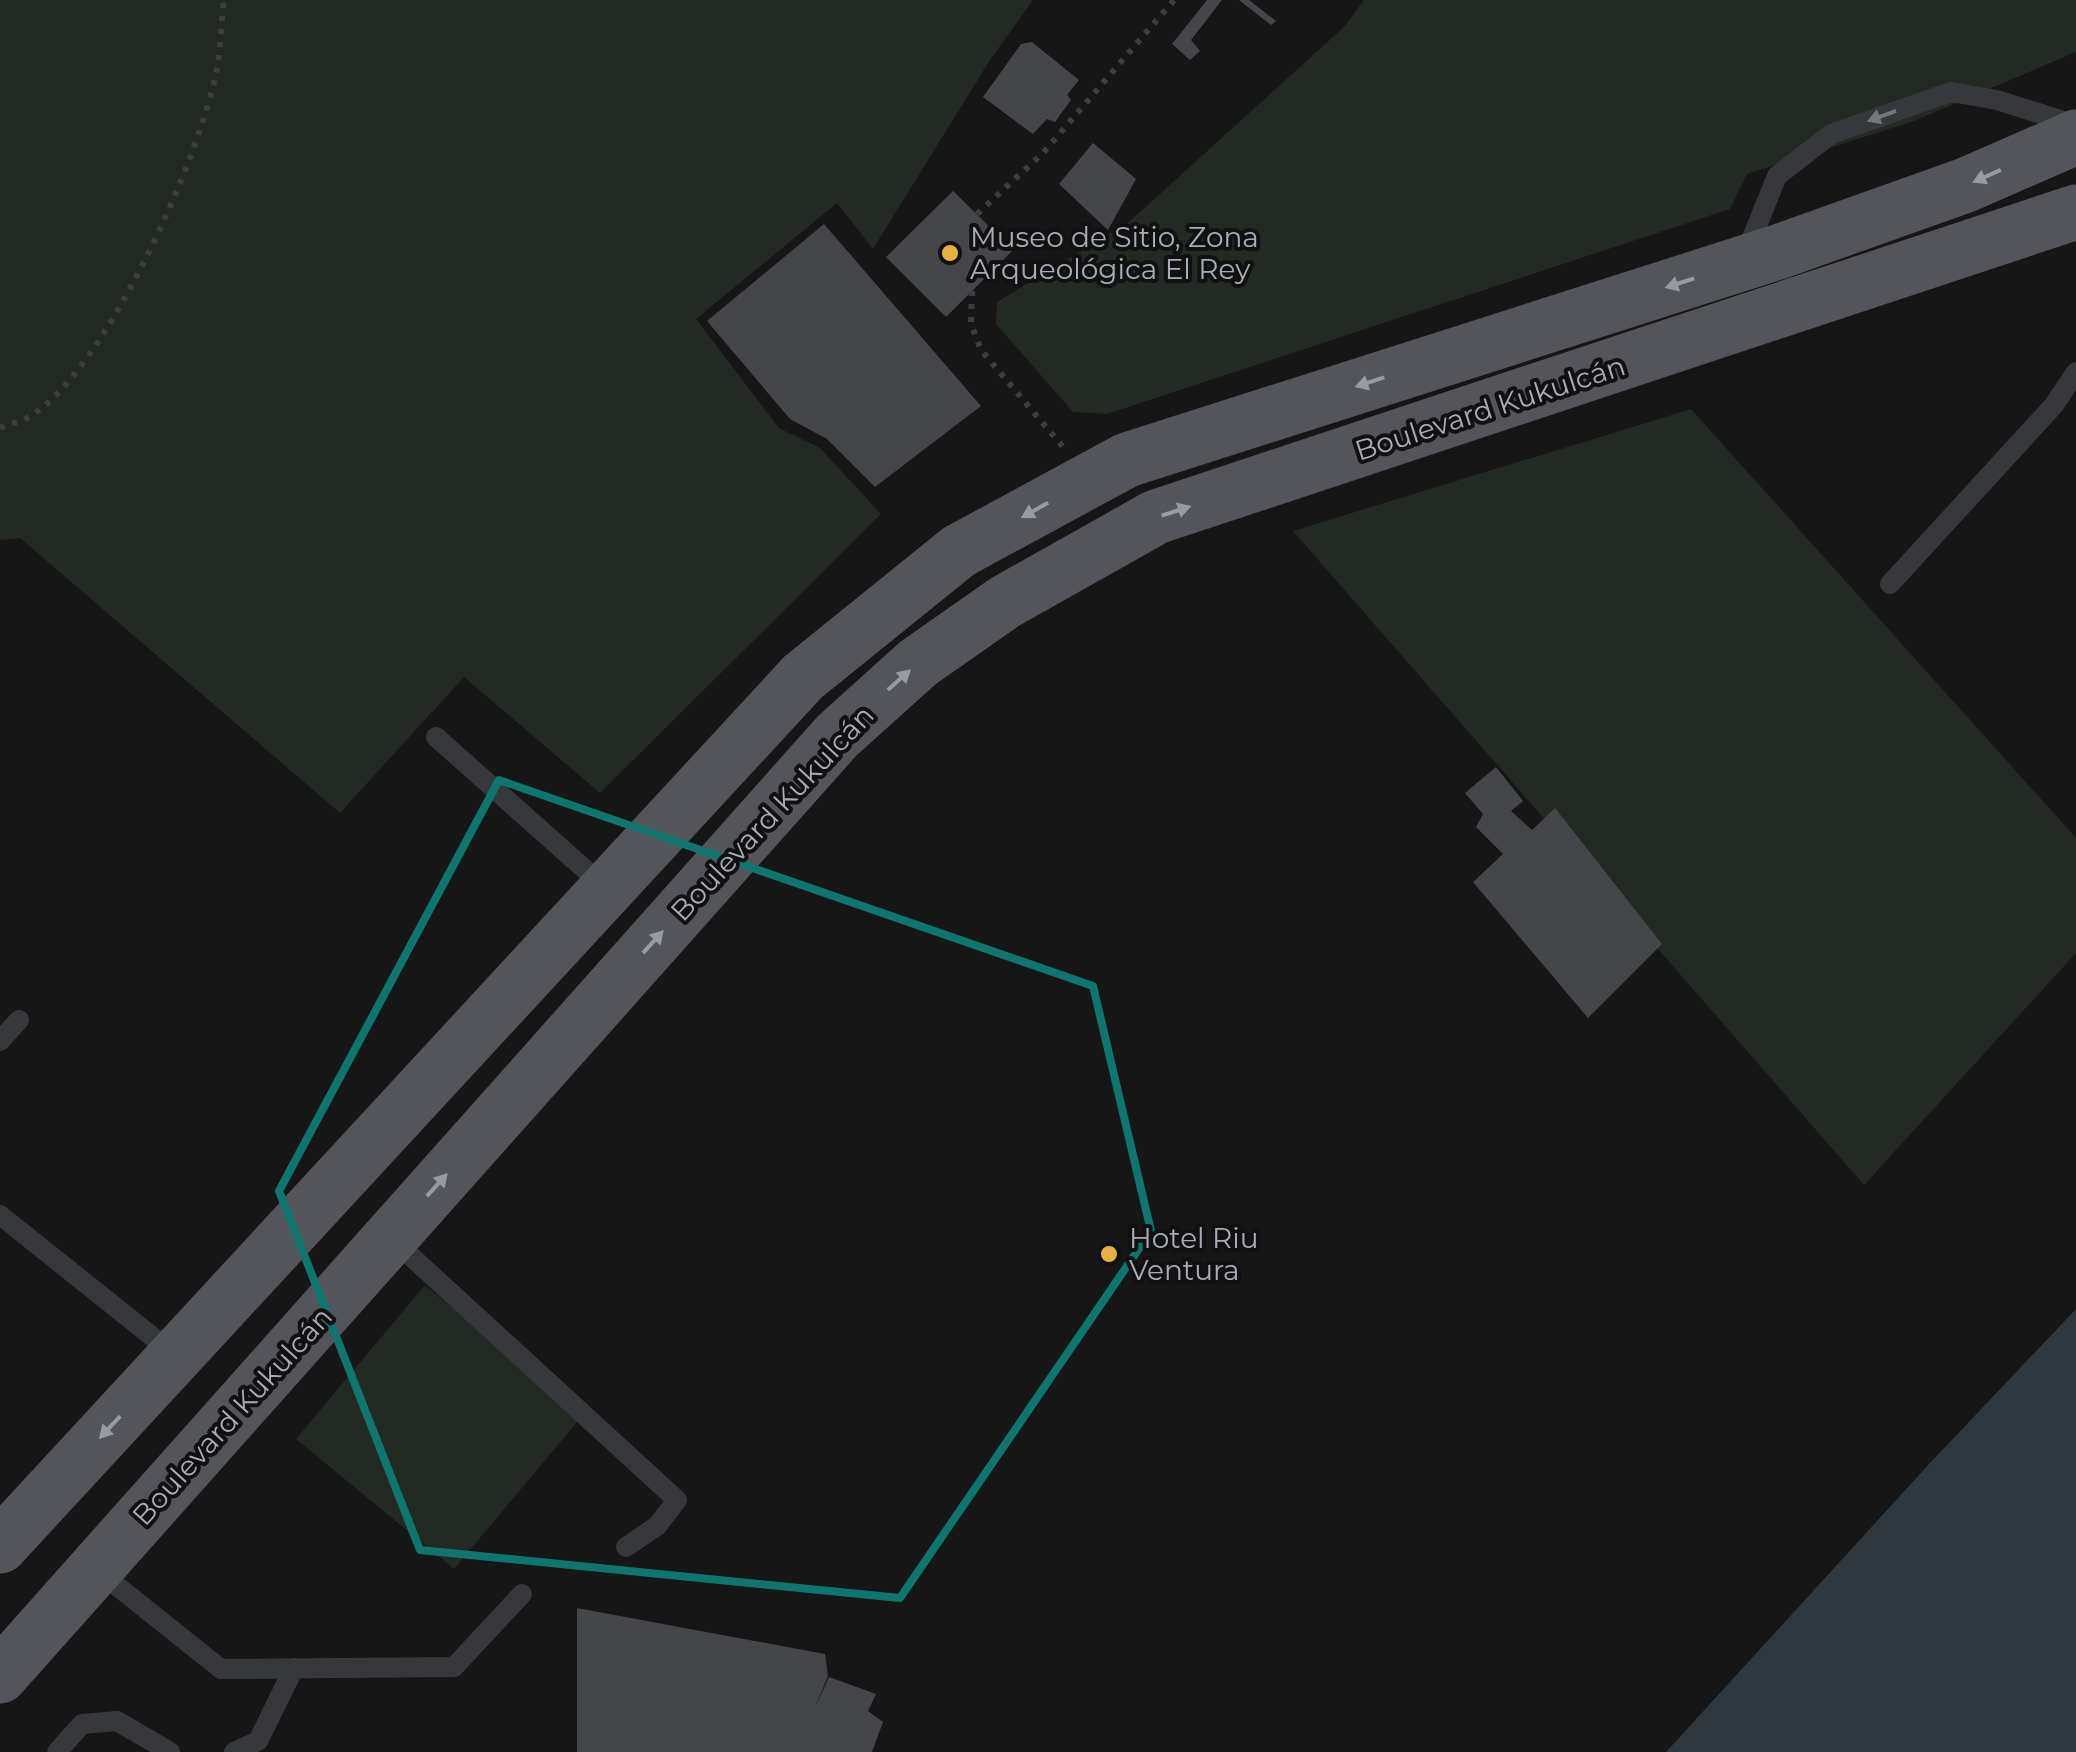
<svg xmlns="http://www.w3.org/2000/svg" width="2076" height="1752" viewBox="0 0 2076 1752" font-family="Montserrat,sans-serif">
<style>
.green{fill:#222a23}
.water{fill:#30383f}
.building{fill:#45464a}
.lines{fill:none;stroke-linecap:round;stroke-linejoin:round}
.path{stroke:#3d3e43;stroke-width:6;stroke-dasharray:5 8;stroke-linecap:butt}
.lane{stroke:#37383c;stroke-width:20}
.primary{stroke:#53555b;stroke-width:55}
.oneway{fill:#75787f}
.oneway2{fill:#979ba4}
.marked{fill:none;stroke:#0f766e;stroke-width:8;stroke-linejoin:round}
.poi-dot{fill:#e6b13f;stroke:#111112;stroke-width:4}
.labels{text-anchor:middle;stroke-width:8;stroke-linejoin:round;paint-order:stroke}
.poi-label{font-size:28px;fill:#a8acb6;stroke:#111112;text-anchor:start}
.street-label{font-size:28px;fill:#a8acb6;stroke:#111112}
</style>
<rect width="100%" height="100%" fill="#161617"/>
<path class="green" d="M0 0H1033L990 60 873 249 837 203 696 319 779 428 820 448 881 514 600 793 464 677 340 813 20 538 0 540Z
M1364 0H2076V52L1914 121 1747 174 1730 209 1107 414 1073 412 996 324 997 302 1129 222 1344 27Z
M1691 409 2076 838V953L1864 1185 1293 531Z
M425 1285 582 1416 454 1569 296 1439Z"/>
<path class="water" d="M2076 1309V1752H1666L1930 1463Z"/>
<path class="building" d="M1207 0H1222L1191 40 1200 51 1190 60 1172 44Z
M1239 0H1249L1276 21 1271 25Z
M1032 42 1079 80 1067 95 1071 100 1055 122 1047 119 1033 134 983 97 1021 44Z
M1093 143 1136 179 1108 230 1059 184Z
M953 191 1013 250 946 317 886 257Z
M824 224 981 406 875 487 827 439 790 419 707 321Z
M1496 767 1523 801 1511 811 1532 830 1555 808 1662 944 1588 1018 1473 882 1503 854 1476 827 1483 814 1465 793Z
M577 1608 825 1654 828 1676 814 1710 829 1677 876 1694 868 1711 883 1722 872 1752H577Z"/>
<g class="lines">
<path class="path" d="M977 214 1043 153 1174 0
M972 291 971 324 981 350 1063 447
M0 428C9 424 20 422 29 417 106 371 200 157 217 69 221 47 221 23 224 0"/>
<path class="lane" d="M1746 253 1777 176 1831 134 1951 92 1997 100 2076 125
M1890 584 2054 405 2076 372
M436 737 607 889
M0 1041 19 1020
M0 1215 174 1354
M391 1238 677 1500 657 1526 626 1547
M97 1570 221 1669 454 1667 522 1594
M57 1752 82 1724 117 1721 170 1752
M234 1752 258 1741 294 1668"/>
<path class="primary" d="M0 1546 803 677 959 551 1127 460 1778 252 1966 185 2076 137
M0 1676 837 736 918 663 1005 602 1156 517 2076 212"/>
</g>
<defs><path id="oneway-solid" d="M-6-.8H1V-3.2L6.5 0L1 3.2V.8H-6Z" transform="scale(2.5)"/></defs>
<use class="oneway" href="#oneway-solid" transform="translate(1882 116) rotate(160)"/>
<g class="oneway2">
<use href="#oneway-solid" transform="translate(1987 176) rotate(156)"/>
<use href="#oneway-solid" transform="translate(1680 283) rotate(162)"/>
<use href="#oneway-solid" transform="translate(1370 382) rotate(162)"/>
<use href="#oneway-solid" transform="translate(1035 510) rotate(151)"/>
<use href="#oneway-solid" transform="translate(1176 511) rotate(-18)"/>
<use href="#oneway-solid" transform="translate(899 680) rotate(-42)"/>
<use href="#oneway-solid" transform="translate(653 942) rotate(-48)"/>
<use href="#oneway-solid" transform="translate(437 1185) rotate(-48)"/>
<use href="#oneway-solid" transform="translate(110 1427) rotate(133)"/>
</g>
<path class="marked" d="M499 780 1093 986 1151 1231 900 1598 420 1550 279 1191Z"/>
<g class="poi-dot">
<circle cx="950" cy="253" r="10"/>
<circle cx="1109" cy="1254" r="10"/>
</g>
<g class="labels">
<g class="poi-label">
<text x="970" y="247">Museo de Sitio, Zona<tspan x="970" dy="32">Arqueológica El Rey</tspan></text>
<text x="1129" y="1248">Hotel Riu<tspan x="1129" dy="32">Ventura</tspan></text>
</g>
<g class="street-label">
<text transform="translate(1490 408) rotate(-18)" y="10">Boulevard Kukulcán</text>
<text transform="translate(772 813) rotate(-47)" y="10">Boulevard Kukulcán</text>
<text transform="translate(232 1416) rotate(-48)" y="10">Boulevard Kukulcán</text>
</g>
</g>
</svg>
